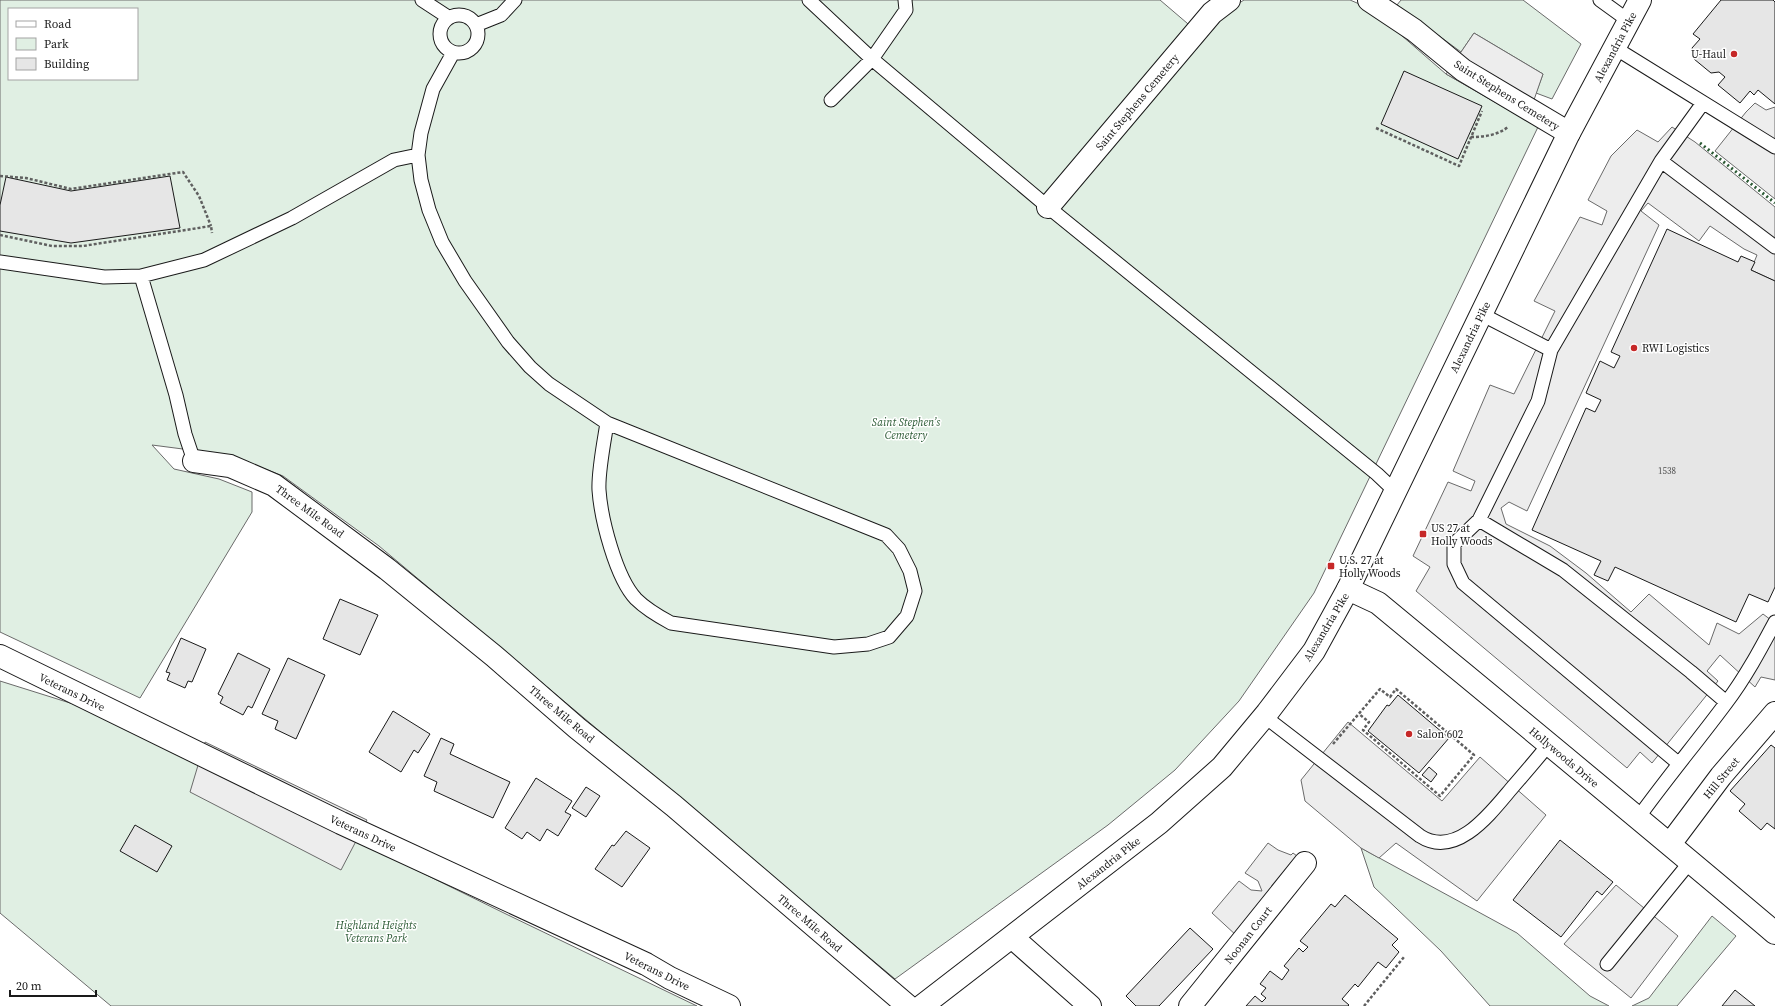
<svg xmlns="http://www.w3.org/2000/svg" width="1775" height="1006" viewBox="0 0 1775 1006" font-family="'Source Serif 4',serif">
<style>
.green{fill:#e0efe3;stroke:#6a6a6a;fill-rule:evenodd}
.parking{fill:#ededed;stroke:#6a6a6a}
.building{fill:#e6e6e6;stroke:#1a1a1a}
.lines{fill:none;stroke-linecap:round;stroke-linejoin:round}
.service-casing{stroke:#1a1a1a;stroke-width:15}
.minor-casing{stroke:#1a1a1a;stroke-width:24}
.primary-casing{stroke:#1a1a1a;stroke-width:24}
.path{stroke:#5f5f5f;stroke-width:2.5;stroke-dasharray:3 2;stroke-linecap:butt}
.service{stroke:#fff;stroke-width:13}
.minor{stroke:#fff;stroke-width:22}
.primary{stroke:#fff;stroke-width:22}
.hedge{stroke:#2b5a34;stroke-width:3;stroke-dasharray:2 3;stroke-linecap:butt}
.poi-dot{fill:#c62828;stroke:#fff;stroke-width:1.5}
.labels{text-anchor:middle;stroke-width:3;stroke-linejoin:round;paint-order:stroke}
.number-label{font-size:9px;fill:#4d4d4d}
.street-label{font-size:11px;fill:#1a1a1a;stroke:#fff}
.poi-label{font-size:11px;fill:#1a1a1a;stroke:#fff;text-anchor:start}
.park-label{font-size:11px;font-style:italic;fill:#2b5a34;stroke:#fff}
</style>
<rect width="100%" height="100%" fill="#fff"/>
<path class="green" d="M0 0H1160L1201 35 1220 15 1244 0H1350L1371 9 1446 74 1538 127 1314 593 1239 701 1175 770 1108 825 895 979 379 546 283 476 229 455 152 445 174 469 219 479 252 492V512L140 698 0 632ZM9 9H137V79H9Z
M1401 0H1523L1581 44 1552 99 1536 93 1543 74 1474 33 1461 52 1397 5Z
M0 681 86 708 508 915 697 1006H111L0 913Z
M1361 848 1517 933 1590 996 1609 1006H1490L1441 951 1374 887Z
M1712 916 1736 936 1677 1006H1632L1649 998Z"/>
<path class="parking" d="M1474 33 1543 74 1527 120 1446 74Z
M1755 103 1766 110 1775 107V199L1715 151 1746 112Z
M1672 127 1695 142 1775 207V281L1751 270 1757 255 1744 249 1710 226 1699 241 1648 203 1641 211 1659 225 1527 511 1509 502 1501 508 1506 524 1550 546 1586 573 1631 612 1649 594 1709 645 1717 623 1739 634 1763 614 1775 623V680L1761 677 1755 687 1720 655 1707 671 1718 681 1652 763 1640 752 1627 768 1416 591 1430 567 1413 556 1448 482 1471 491 1475 481 1453 471 1490 385 1514 394 1555 311 1534 301 1580 217 1602 225 1607 211 1588 200 1611 156 1637 130 1658 142Z
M1348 722 1442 801 1480 757 1546 815 1477 901 1396 843 1379 858 1361 848 1305 801 1301 780Z
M205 742 367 820 341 870 190 792Z
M1268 843 1278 850 1291 855 1293 853 1313 868 1250 948 1212 913 1239 881 1251 890 1262 891 1258 881 1245 873Z
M1616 885 1678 936 1631 998 1564 944Z"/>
<path class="building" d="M1721 0H1773L1775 2V104L1758 90 1754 95 1750 91 1740 103 1718 85 1725 77 1719 72 1711 73 1694 59 1692 48 1700 39 1693 34Z
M1404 71 1482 106 1458 159 1381 124Z
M170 176 180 228 71 243 0 231V205L6 177 71 191Z
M1667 229 1738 262 1741 256 1755 262 1751 270 1775 281V587L1768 602 1749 594 1736 622 1615 567 1608 581 1594 575 1601 561 1532 530 1586 408 1595 412 1601 400 1586 393 1600 361 1614 368 1620 356 1611 352Z
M340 599 378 615 360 655 323 639Z
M181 638 206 649 192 682 188 681 185 688 167 680 170 673 166 672Z
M238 653 270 669 252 708 248 706 243 715 220 703 223 697 218 694Z
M288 658 325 675 296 739 275 729 278 721 262 714Z
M1398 695 1449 738 1419 773 1368 731 1387 705 1389 706Z
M393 711 430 734 418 753 414 750 401 772 369 752Z
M441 738 454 744 450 754 510 782 493 818 434 791 437 782 424 776Z
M1771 745 1775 748V829L1767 823 1761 830 1739 811 1745 804 1730 791Z
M1429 767 1437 774 1431 782 1422 775Z
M536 778 572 801 565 812 571 815 558 836 547 829 540 841 527 832 522 839 505 828Z
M586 787 600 796 586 817 572 808Z
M135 825 172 846 157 872 120 851Z
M626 831 650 848 622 887 595 869 612 845 614 846Z
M1560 840 1613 882 1602 895 1597 891 1561 937 1513 900Z
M1345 895 1398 939 1392 945 1399 952 1386 968 1378 962 1358 987 1355 984 1342 999 1349 1005 1348 1006H1246L1255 996 1262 1002 1266 998 1261 994 1266 988 1260 984 1270 971 1282 980 1289 970 1284 966 1299 948 1303 952 1308 947 1300 941 1331 904 1335 907Z
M1190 928 1213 949 1159 1006H1136L1126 996Z
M1735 990 1755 1006H1722Z"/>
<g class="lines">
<defs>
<path id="service" d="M422 0 448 17
M809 0 872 59 906 10 905 0
M1600 0 1629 21
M440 34a19 19 0 1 1 38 0a19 19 0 1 1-38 0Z
M476 25 501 15 515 0
M1615 48 1775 147
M453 53 433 89 421 133 418 155 421 180 429 210 442 242 465 281 508 342 530 367 549 384 607 423
M831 100 872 59 1048 207 1377 474 1396 492
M1661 161 1703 103
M0 262 104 277 141 276 204 260 292 218 394 160 418 155
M141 276 176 395 185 434 194 461
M1481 314 1551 350
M607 423 886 535 899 549 910 571 915 591 907 616 889 637 868 644 834 647 671 623C658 616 646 609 636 599 616 578 601 519 599 490 598 472 604 442 607 423Z
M1479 520 1538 401 1551 350 1661 161 1775 247
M1264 716 1420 836C1456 859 1490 814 1511 789 1524 774 1537 759 1549 744
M1678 763 1463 583 1454 564V544L1479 520 1563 570 1691 672 1726 702
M1638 818C1666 779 1697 742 1726 703 1745 678 1760 650 1775 622
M1607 964 1690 862"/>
<path id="minor" d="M1369 0 1414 30 1463 70 1569 133
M1048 207 1212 13 1229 0
M194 461 230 466 274 485 387 569 494 656 577 728 674 806 908 1006
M1348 589 1378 603C1511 713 1644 822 1775 933
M0 656 341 823 646 964 670 978 729 1006
M1670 844 1721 776 1775 713
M1013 938 1090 1006
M1190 1006 1305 863"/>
<path id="primary" d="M922 1006 1159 823 1222 767 1267 713 1314 651 1348 589 1569 133 1640 0"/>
</defs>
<use href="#service" class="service-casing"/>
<use href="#minor" class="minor-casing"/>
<use href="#primary" class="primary-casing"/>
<path class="path" d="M1376 128 1459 166 1482 111
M1471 137C1484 137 1498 135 1508 127
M0 176 26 178 71 189 183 172 199 196 211 226
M0 235 52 246H83L211 226 212 233
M1333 744 1380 689 1390 697 1396 689 1474 755 1440 796 1363 730 1369 722 1359 714
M1364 1006 1404 957"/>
<use href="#service" class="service"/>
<use href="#minor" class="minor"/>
<use href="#primary" class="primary"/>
<path class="hedge" d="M1700 143 1775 203"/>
</g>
<g class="poi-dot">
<circle cx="1734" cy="54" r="4"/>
<circle cx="1634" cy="348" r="4"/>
<rect x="1419" y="530" width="8" height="8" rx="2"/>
<rect x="1327" y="562" width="8" height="8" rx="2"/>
<circle cx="1409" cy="734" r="4"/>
</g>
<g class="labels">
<g class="number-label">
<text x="1667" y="474">1538</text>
</g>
<g class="street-label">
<text transform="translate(1615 47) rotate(-62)" y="4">Alexandria Pike</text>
<text transform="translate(1507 95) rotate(32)" y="4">Saint Stephens Cemetery</text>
<text transform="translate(1137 102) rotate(-50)" y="4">Saint Stephens Cemetery</text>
<text transform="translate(1470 337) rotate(-64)" y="4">Alexandria Pike</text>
<text transform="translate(310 511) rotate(36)" y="4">Three Mile Road</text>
<text transform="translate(1326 627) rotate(-59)" y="4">Alexandria Pike</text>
<text transform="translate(72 692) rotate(26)" y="4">Veterans Drive</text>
<text transform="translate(562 714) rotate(40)" y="4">Three Mile Road</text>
<text transform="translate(1564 757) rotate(40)" y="4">Hollywoods Drive</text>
<text transform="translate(1721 778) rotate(-51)" y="4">Hill Street</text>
<text transform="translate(363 833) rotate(25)" y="4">Veterans Drive</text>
<text transform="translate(1108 863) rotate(-38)" y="4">Alexandria Pike</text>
<text transform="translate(810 923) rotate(41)" y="4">Three Mile Road</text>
<text transform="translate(1248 935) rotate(-52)" y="4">Noonan Court</text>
<text transform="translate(657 971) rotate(27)" y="4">Veterans Drive</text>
</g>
<g class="poi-label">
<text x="1726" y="58" text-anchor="end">U-Haul</text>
<text x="1642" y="352">RWI Logistics</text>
<text x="1431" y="532">US 27 at<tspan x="1431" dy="13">Holly Woods</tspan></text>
<text x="1339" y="564">U.S. 27 at<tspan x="1339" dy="13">Holly Woods</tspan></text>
<text x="1417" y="738">Salon 602</text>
</g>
<g class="park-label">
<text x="906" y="426">Saint Stephen’s<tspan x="906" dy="13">Cemetery</tspan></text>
<text x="376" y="929">Highland Heights<tspan x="376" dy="13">Veterans Park</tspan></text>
</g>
</g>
<rect x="8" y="8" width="130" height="72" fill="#ffffff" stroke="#a3a3a3"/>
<rect x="16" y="21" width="20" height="6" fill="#ffffff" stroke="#a3a3a3"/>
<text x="44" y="28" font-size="12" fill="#1a1a1a">Road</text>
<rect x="16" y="38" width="20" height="12" fill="#e0efe3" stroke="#a3a3a3"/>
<text x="44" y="48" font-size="12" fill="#1a1a1a">Park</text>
<rect x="16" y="58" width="20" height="12" fill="#e6e6e6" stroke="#a3a3a3"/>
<text x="44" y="68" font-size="12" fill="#1a1a1a">Building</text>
<path d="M10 990v6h86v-6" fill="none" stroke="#1a1a1a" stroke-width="2"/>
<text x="16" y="990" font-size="12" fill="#1a1a1a" stroke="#ffffff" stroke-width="3" paint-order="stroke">20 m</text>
</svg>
